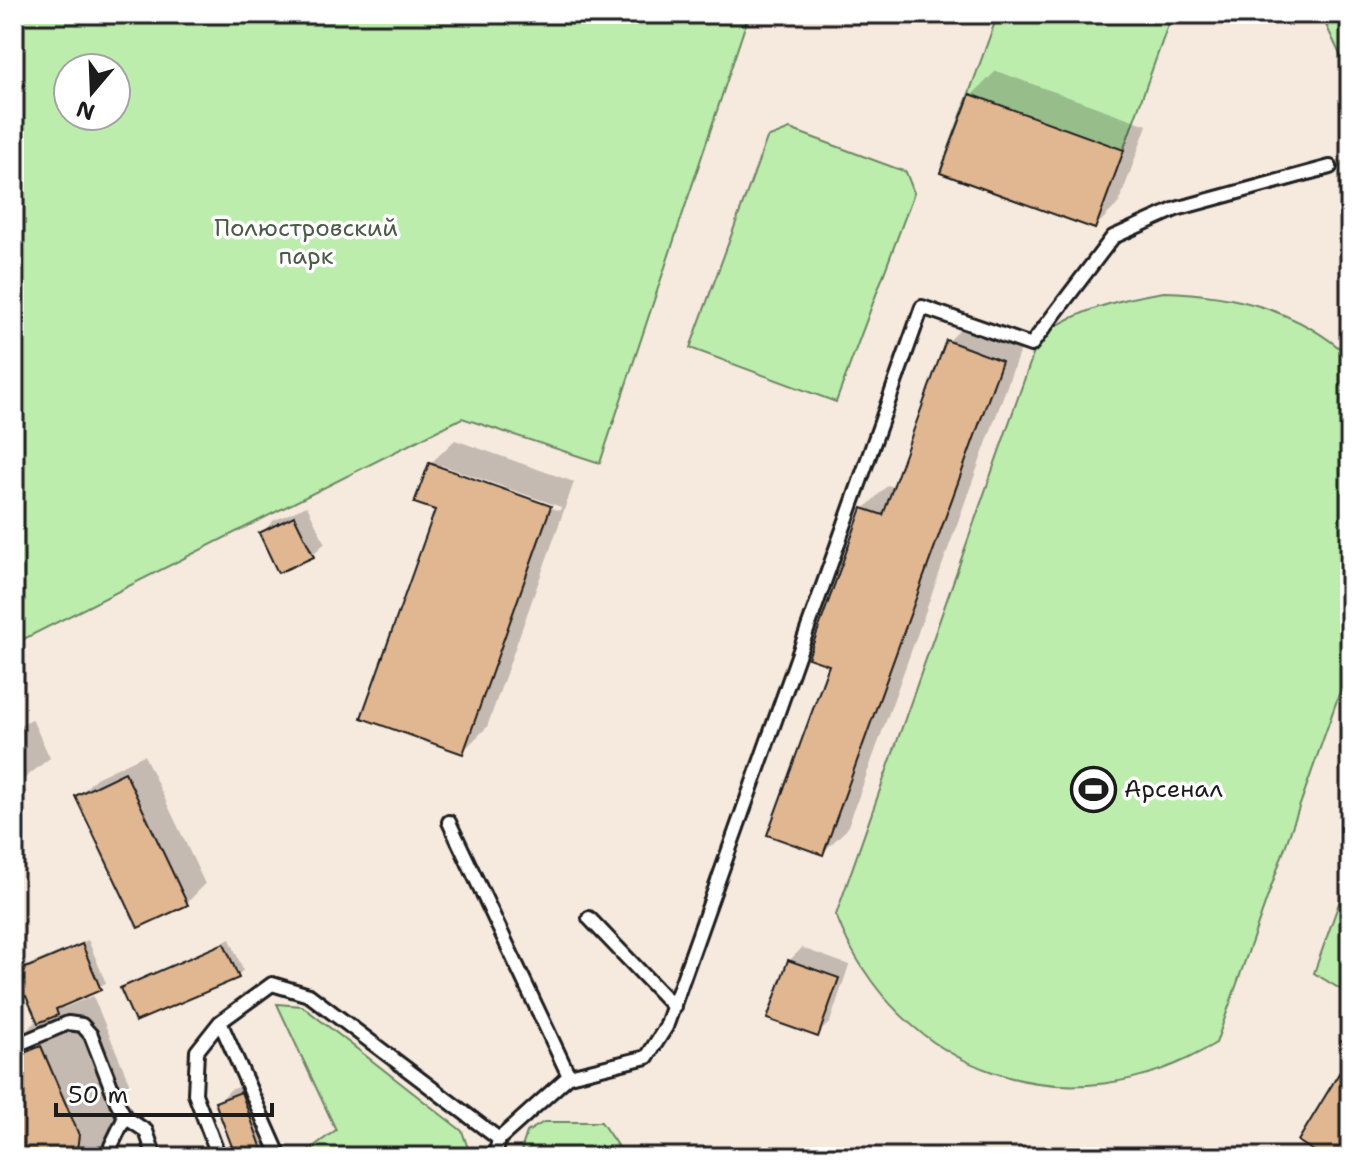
<svg xmlns="http://www.w3.org/2000/svg" width="1364" height="1171" viewBox="0 0 1364 1171" font-family="'Shantell Sans',sans-serif">
<style>
.green{fill:#bcedad;stroke:#6c8464;stroke-width:2;fill-rule:evenodd}
.shadow{fill:#0003;fill-rule:evenodd}
.building{fill:#e1b792;stroke:#1c1c1c;stroke-width:2}
.lines{fill:none;stroke-linecap:round;stroke-linejoin:round}
.lane-casing{stroke:#1c1c1c;stroke-width:18}
.lane{stroke:#fff;stroke-width:12}
.labels{text-anchor:middle;stroke-width:7;stroke-linejoin:round;paint-order:stroke}
.park-label{font-size:24px;fill:#4c5b48;stroke:#fff}
.poi-label{font-size:24px;fill:#1c1c1c;stroke:#fff;text-anchor:start}
</style>
<rect width="100%" height="100%" fill="#f6e9de"/>
<filter id="ink" filterUnits="userSpaceOnUse"><feTurbulence type="fractalNoise" baseFrequency=".0125" numOctaves="2"/><feDisplacementMap in="SourceGraphic" scale="16" xChannelSelector="R" yChannelSelector="G"/><feConvolveMatrix kernelMatrix="1 2 1 2 8 2 1 2 1" color-interpolation-filters="sRGB"/></filter>
<g filter="url(#ink)">
<path class="green" d="M14 14H749L600 463 462 418 14 644ZM116 68V116H68V68Z
M998 14H1172L1095 229 940 173Z
M1321 14H1350V76Z
M790 129 906 172 914 193 836 402 690 348 767 138Z
M1164 292C1233 294 1297 309 1350 357V663L1216 1043C1070 1133 898 1075 836 915L1040 335C1080 310 1118 299 1164 292Z
M1350 872V995L1314 973Z
M277 1004 302 1006 462 1131 471 1157H311L309 1150 336 1130Z
M544 1122H601L625 1157H519L527 1132Z"/>
<path class="shadow" d="M996 71 1147 125 1119 203 1095 227 971 96Z
M972 317 1025 336 847 829 822 853 831 664 864 509 888 485 895 488 948 342Z
M455 440 574 482 487 727 462 752 430 464ZM441 465 561 507 560 511 441 469Z
M307 506 325 543 312 555 261 534 273 521Z
M32 719 50 758 21 781 27 794 14 807V728Z
M144 755 205 884 187 903 78 796 96 778Z
M230 939 243 970 237 976 123 988Z
M88 940 106 983 62 1004 63 1008 93 996 129 1082 122 1149 116 1157H14V1043L38 1019 27 994 14 999V971Z
M802 948 849 965 830 1022 817 1035 789 961Z
M253 1082 282 1157H238L218 1103 230 1090Z"/>
<path class="building" d="M970 94 1124 150 1095 229 940 173Z
M946 340 1002 361 823 855 767 835 829 665 808 658 862 508 883 515Z
M429 463 551 506 463 754 361 718 435 510 414 503Z
M294 516 314 557 278 573 259 533Z
M125 772 188 905 138 928 75 796Z
M224 943 239 978 135 1022 120 988Z
M82 944 101 990 56 1009 58 1015 38 1023 26 996 14 1001V973Z
M788 960 839 978 818 1037 767 1019Z
M41 1046 79 1135 76 1157H14V1057Z
M1350 1055V1157H1323L1298 1141Z
M241 1092 265 1157H236L215 1102Z"/>
<g class="lines">
<defs>
<path id="lane" d="M449 822 569 1076
M589 918 674 1007
M14 1046 68 1023 82 1025 91 1035 117 1102 125 1117 146 1131 155 1157
M110 1157 111 1146 125 1117
M219 1157 195 1094 197 1051 220 1022
M280 1157 220 1022 272 984 309 995 499 1139
M495 1157 499 1139 569 1076 647 1057 666 1027 922 307 1031 345 1113 237 1176 209 1330 167"/>
</defs>
<use href="#lane" class="lane-casing"/>
<use href="#lane" class="lane"/>
</g>
</g>
<defs>
<symbol id="stadium-ring" viewBox="-11 -11 22 22"><circle r="9.5" fill="#fff" stroke="#1c1c1c" stroke-width="1.5"/><path d="M0-5a6.5 5 0 1 0 0 10a6.5 5 0 1 0 0-10ZM-3.5-1.8h7v3.6h-7Z" fill="#1c1c1c"/></symbol>
</defs>
<g fill-rule="evenodd">
<use href="#stadium-ring" x="1068" y="764" width="51" height="51"/>
</g>
<g class="labels">
<g class="park-label">
<text x="306" y="236">Полюстровский<tspan x="306" dy="28">парк</tspan></text>
</g>
<g class="poi-label">
<text x="1124" y="797">Арсенал</text>
</g>
</g>
<rect width="1364" height="1171" fill="none" stroke="#fff" stroke-width="48"/>
<rect x="24" y="24" width="1316" height="1123" fill="none" stroke="#1c1c1c" stroke-width="3" filter="url(#ink)"/>
<g transform="translate(92 92) rotate(199)"><circle r="38" fill="#ffffff" stroke="#a4a4a4" stroke-width="2"/>
<path d="M0-6L14 30L0 20L-14 30Z" fill="#1c1c1c"/>
<text y="-12" font-size="22" font-weight="bold" text-anchor="middle" fill="#1c1c1c">N</text>
</g>
<path d="M56 1103v12h216v-12" fill="none" stroke="#1c1c1c" stroke-width="4"/>
<text x="68" y="1103" font-size="24" fill="#1c1c1c" stroke="#ffffff" stroke-width="6" paint-order="stroke">50 m</text>
</svg>
